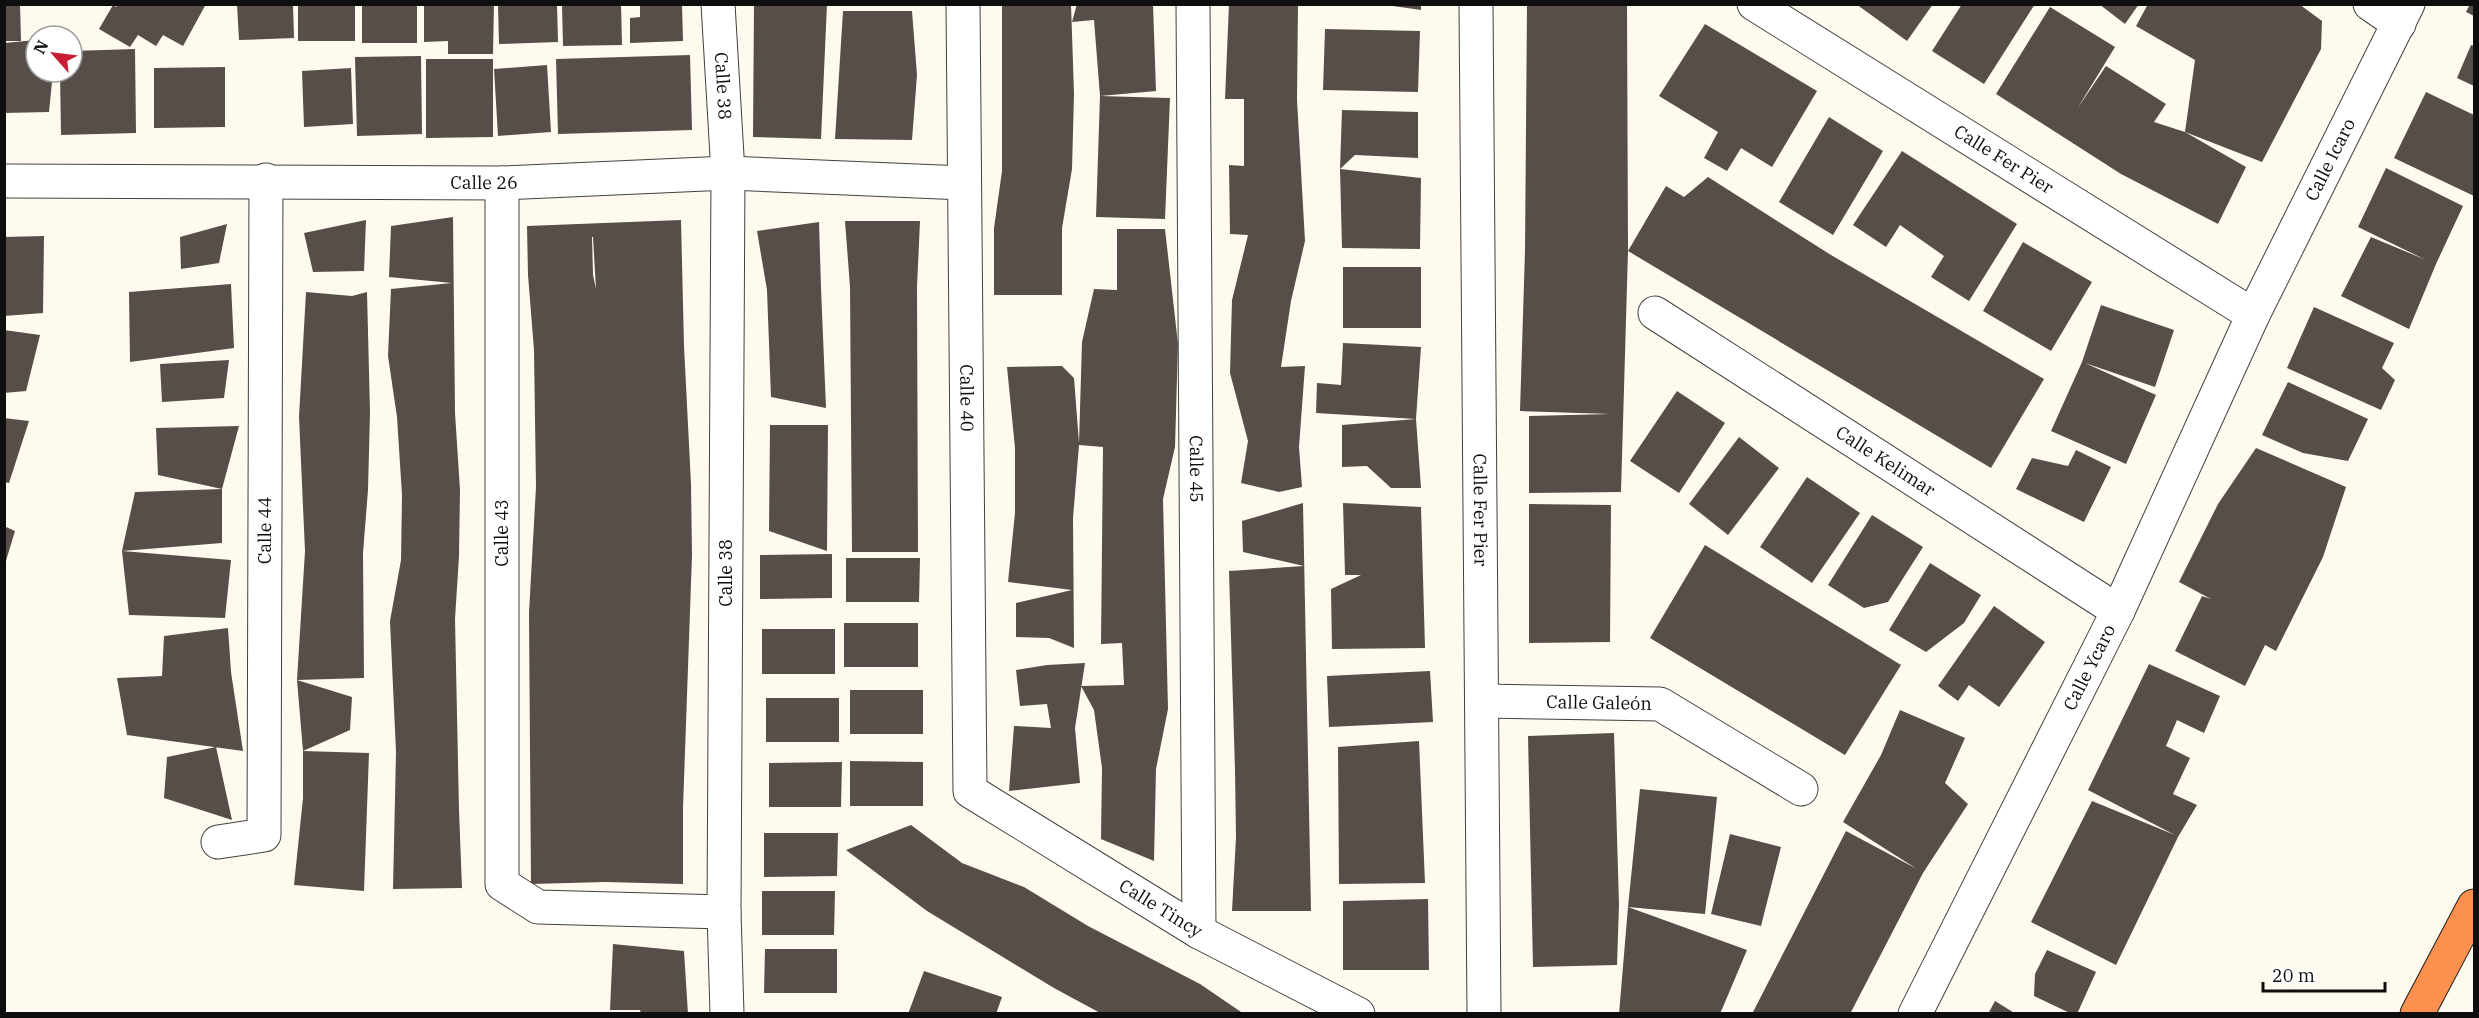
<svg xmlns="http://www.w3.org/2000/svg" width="2479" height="1018" viewBox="0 0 2479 1018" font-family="'IBM Plex Serif',serif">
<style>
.building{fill:#574d49;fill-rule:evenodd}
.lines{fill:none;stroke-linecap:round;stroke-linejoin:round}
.street-casing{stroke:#414141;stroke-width:35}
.highway-casing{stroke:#1f1f1f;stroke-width:35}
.street{stroke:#fff;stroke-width:33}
.highway{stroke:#fd904e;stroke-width:33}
.labels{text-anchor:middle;stroke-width:6;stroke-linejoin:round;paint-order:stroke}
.street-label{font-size:18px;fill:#0e0e0e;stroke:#fff}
</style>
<rect width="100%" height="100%" fill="#fffaee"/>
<path class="building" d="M4 4H20L21 41H4Z
M118 4H206L183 46 163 35 156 46 138 35 130 47 99 29 113 5 116 7Z
M237 4H293L294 38 239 40Z
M298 4H355V41H298Z
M362 4H417V43H362Z
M424 4H494L493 54H448V41L424 42Z
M498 4H557L558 42 499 44Z
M562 4H621L622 45 563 46Z
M640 4H682L683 41 630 43V18L640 17Z
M754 4H827L821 139 753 137Z
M1002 4H1071L1074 94 1072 169 1062 228V295H994V228L1002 171Z
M1077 4H1153L1156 91 1100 96 1094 20 1072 22Z
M1229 4H1298L1297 100 1305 241 1291 301 1281 367 1305 366 1299 447 1302 487 1279 492 1241 483 1248 441 1230 373 1232 300 1248 235 1230 234 1229 165 1244 166V99H1225Z
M1379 4H1421V10Z
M1527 4H1627L1628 251 1621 492 1529 493V416L1611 414 1520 411 1525 251Z
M1856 4H1933L1907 41Z
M1962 4H2035L1984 84 1932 51Z
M2099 4H2139L2125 24Z
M2148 4H2299L2322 21 2321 49 2262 162 2185 132 2195 60 2136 26Z
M2470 4H2474V16L2466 12Z
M2050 7 2115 47 2077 109 2106 66 2166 104 2154 122 2185 132 2246 167 2218 224 2121 174 1996 94Z
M843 11H912L917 75 912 140 835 139Z
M1705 24 1817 91 1772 167 1741 148 1727 171 1704 158 1718 132 1659 96Z
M1325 29 1420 31 1418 92 1323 90Z
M36 40V72H53L49 112 4 113V43Z
M2471 45 2474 46V86L2457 78Z
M135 49 136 133 61 135 60 72H72V51Z
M690 55 692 130 558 134 556 59Z
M421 56 422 134 357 136 355 57Z
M426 59H493V137L426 138Z
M547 65 551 132 498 136 494 69Z
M225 67V127L154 128V68Z
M351 68 353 124 304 127 302 71Z
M2426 92 2474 115V196L2394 158Z
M1100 96 1170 98 1165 219 1096 217Z
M1342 110 1418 112V158L1355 155 1340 169Z
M1829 117 1883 151 1833 235 1779 202Z
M1902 151 2017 224 1969 301 1931 277 1944 256 1900 225 1886 247 1853 225Z
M2386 168 2463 206 2436 264 2409 329 2341 296 2371 237 2426 260 2358 227Z
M1340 169 1421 178 1420 249 1342 248Z
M1708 177 1831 255 2044 379 1991 468 1628 251 1666 186 1684 197Z
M453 217 455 413 460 490 459 556 455 619 459 810 462 888 393 889 396 752 390 621 401 560 402 495 397 417 388 356 391 289 452 283 389 277 391 226Z
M366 220 364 271 313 272 304 233Z
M681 220 684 346 691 484 692 555 683 808V884L605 882 531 884 529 613 536 487 534 350 528 275 527 226ZM592 237H593L596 289 593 275Z
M845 221H920L917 287 918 552H852L850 287Z
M819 222 821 288 826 408 771 397 767 290 757 231Z
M227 224 219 263 181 269 180 237Z
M1117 229H1165L1178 344 1175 447 1163 499 1168 709 1156 769 1154 861 1101 839 1102 768 1094 710 1081 686 1124 685 1122 643 1101 644 1103 447 1079 445 1073 518 1074 648 1049 638 1016 637V603L1072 590 1008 582 1015 513V448L1007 367 1062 366 1074 378 1079 443 1082 342 1094 289 1117 290Z
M44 236 43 313 4 316V237Z
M2023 242 2092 282 2051 351 1983 311Z
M1343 267H1421V328H1343Z
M231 284 234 348 130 362 129 292Z
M306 292 352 296 367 292 370 412 368 490 363 553 364 678 297 680 305 551 299 417Z
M2101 305 2174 330 2155 387 2085 363 2156 395 2126 464 2051 431 2082 362Z
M2314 307 2394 343 2382 368 2395 380 2381 410 2287 368Z
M4 330 40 335 26 391 4 393Z
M1343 343 1421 347 1416 419 1421 488H1391L1367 466 1342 467V425L1416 419 1316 413 1317 383 1341 385Z
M229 360 224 398 162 402 160 364Z
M2288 382 2368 419 2348 461 2303 453 2262 435Z
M1677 391 1725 423 1679 493 1630 461Z
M4 418 29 421 9 483 4 482Z
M770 425H828L827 551 769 531Z
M239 426 222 489V543L122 551 135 492 222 489 158 475 156 428Z
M1739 437 1779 468 1728 535 1689 504Z
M2256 448 2346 487 2323 557 2276 651 2265 645 2245 686 2175 651 2202 596 2211 599 2179 582 2218 504Z
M2076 450 2111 467 2084 522 2016 489 2032 458 2068 466Z
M1807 477 1860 513 1812 583 1760 547Z
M1303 503 1311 911H1232L1236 837 1235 770 1229 571 1304 566 1243 552 1242 521Z
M1343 503 1421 507 1425 648 1332 649 1331 589 1361 575H1345Z
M1529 504 1611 505 1610 642 1529 643Z
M1872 515 1923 547 1888 602 1864 608 1828 585Z
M4 526 15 531 5 564H4Z
M1705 545 1901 665 1845 755 1650 638Z
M122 551 231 560 225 618 129 615Z
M832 554V598L760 599V555Z
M846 558H920L919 602H846Z
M1930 563 1981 595 1964 623 1926 652 1889 630Z
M1994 606 2045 642 1999 707 1969 685 1958 701 1938 686Z
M844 623H918V667H844Z
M228 628 231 672 243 751 127 735 117 678 162 676 164 636Z
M762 629H835V674H762Z
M1085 663 1075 728 1080 783 1009 791 1014 726 1051 728 1047 704 1020 706 1016 670 1047 665Z
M2149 664 2220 696 2204 733 2177 720 2166 746 2190 758 2173 794 2197 805 2178 837 2116 965 2031 922 2092 801 2175 835 2088 790Z
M1430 671 1433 722 1329 727 1327 676Z
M297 680 352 697 350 730 303 751Z
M850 690H923V734H850Z
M766 698H839V742H766Z
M1900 710 1965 738 1945 783 1968 804 1923 873 1850 1014H1752L1846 831 1917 869 1843 822 1881 755Z
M1614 733 1619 905 1617 965 1533 967 1528 736Z
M1419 741 1425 883 1339 884 1338 747Z
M216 747 232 820 164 798 167 757Z
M303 751 369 753 364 891 294 885 303 798Z
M850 761 923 762V806H850Z
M842 762 841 807H769V763Z
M1640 789 1717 797 1705 914 1628 907Z
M911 825 962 863 1024 887 1088 926 1200 984 1244 1014H1102L1054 988 927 911 846 850Z
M764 833H838L837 876 764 877Z
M1730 834 1781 847 1761 926 1711 914Z
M762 891H835L834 935H762Z
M1428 899 1429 970H1343V901Z
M1628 907 1747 950 1720 1014H1619Z
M613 944 684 951 688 1014H641L640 1010H610Z
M765 949H837V993H764Z
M2047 950 2096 972 2077 1014H2072L2034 996 2035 974Z
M924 971 1002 997 996 1014H908Z
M1995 1001 2016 1014H1988Z"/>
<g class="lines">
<defs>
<g id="street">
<path id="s1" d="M718 4 728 173 724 912 727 1014"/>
<path id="s2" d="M963 4 970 791 1199 932 1358 1014"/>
<path id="s3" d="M1193 4 1199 932"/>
<path id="s4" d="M1476 4 1484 1014"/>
<path id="s5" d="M1754 4 2253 315"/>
<path d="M2370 4 2399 24"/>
<path id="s6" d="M4 181 502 183 728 173 964 183"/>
<path d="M502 183V884L538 907 724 912"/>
<path id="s7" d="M1655 313 2118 611"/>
<path id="s8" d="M1482 701 1660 704 1801 789"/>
<path id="s9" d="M218 842 264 835 266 180"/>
<path id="s10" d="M1915 1014 2118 611 2253 315 2408 4"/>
</g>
<path id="highway" d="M2417 1014 2474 906"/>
</defs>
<use href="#street" class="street-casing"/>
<use href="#highway" class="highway-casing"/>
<use href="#street" class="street"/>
<use href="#highway" class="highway"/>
</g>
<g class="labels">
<g class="street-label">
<text dy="6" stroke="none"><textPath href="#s1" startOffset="82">Calle 38</textPath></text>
<text dy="6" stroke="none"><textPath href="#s5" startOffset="294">Calle Fer Pier</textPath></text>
<text dy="6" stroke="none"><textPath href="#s10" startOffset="950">Calle Icaro</textPath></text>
<text dy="6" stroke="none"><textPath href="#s6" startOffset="480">Calle 26</textPath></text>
<text dy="6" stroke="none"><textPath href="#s2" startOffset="394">Calle 40</textPath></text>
<text dy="6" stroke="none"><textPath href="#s7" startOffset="274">Calle Kelimar</textPath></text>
<text dy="6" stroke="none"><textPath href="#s3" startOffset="465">Calle 45</textPath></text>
<text dy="6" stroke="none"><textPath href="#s4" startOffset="506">Calle Fer Pier</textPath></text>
<text dy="6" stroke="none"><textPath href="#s9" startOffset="351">Calle 44</textPath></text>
<text transform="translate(502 533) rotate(-90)" y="6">Calle 43</text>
<text transform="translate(726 573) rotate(-90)" y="6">Calle 38</text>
<text dy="6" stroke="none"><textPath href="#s10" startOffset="388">Calle Ycaro</textPath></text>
<text dy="6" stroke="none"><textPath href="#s8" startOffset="117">Calle Galeón</textPath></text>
<text dy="6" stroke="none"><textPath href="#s2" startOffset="1011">Calle Tincy</textPath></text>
</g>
</g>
<rect width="2479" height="1018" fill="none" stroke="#0e0e0e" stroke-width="12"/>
<g transform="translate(54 54) rotate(298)"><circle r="28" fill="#ffffff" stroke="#9f9f9f" stroke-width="1.5"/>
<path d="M0-4.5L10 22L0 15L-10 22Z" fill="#c71c32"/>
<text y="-9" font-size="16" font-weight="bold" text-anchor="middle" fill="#0e0e0e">N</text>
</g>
<path d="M2263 982v9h122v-9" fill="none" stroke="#0e0e0e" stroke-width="3"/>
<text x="2272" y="982" font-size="18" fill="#0e0e0e" stroke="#ffffff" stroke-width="4.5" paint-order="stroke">20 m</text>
</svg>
